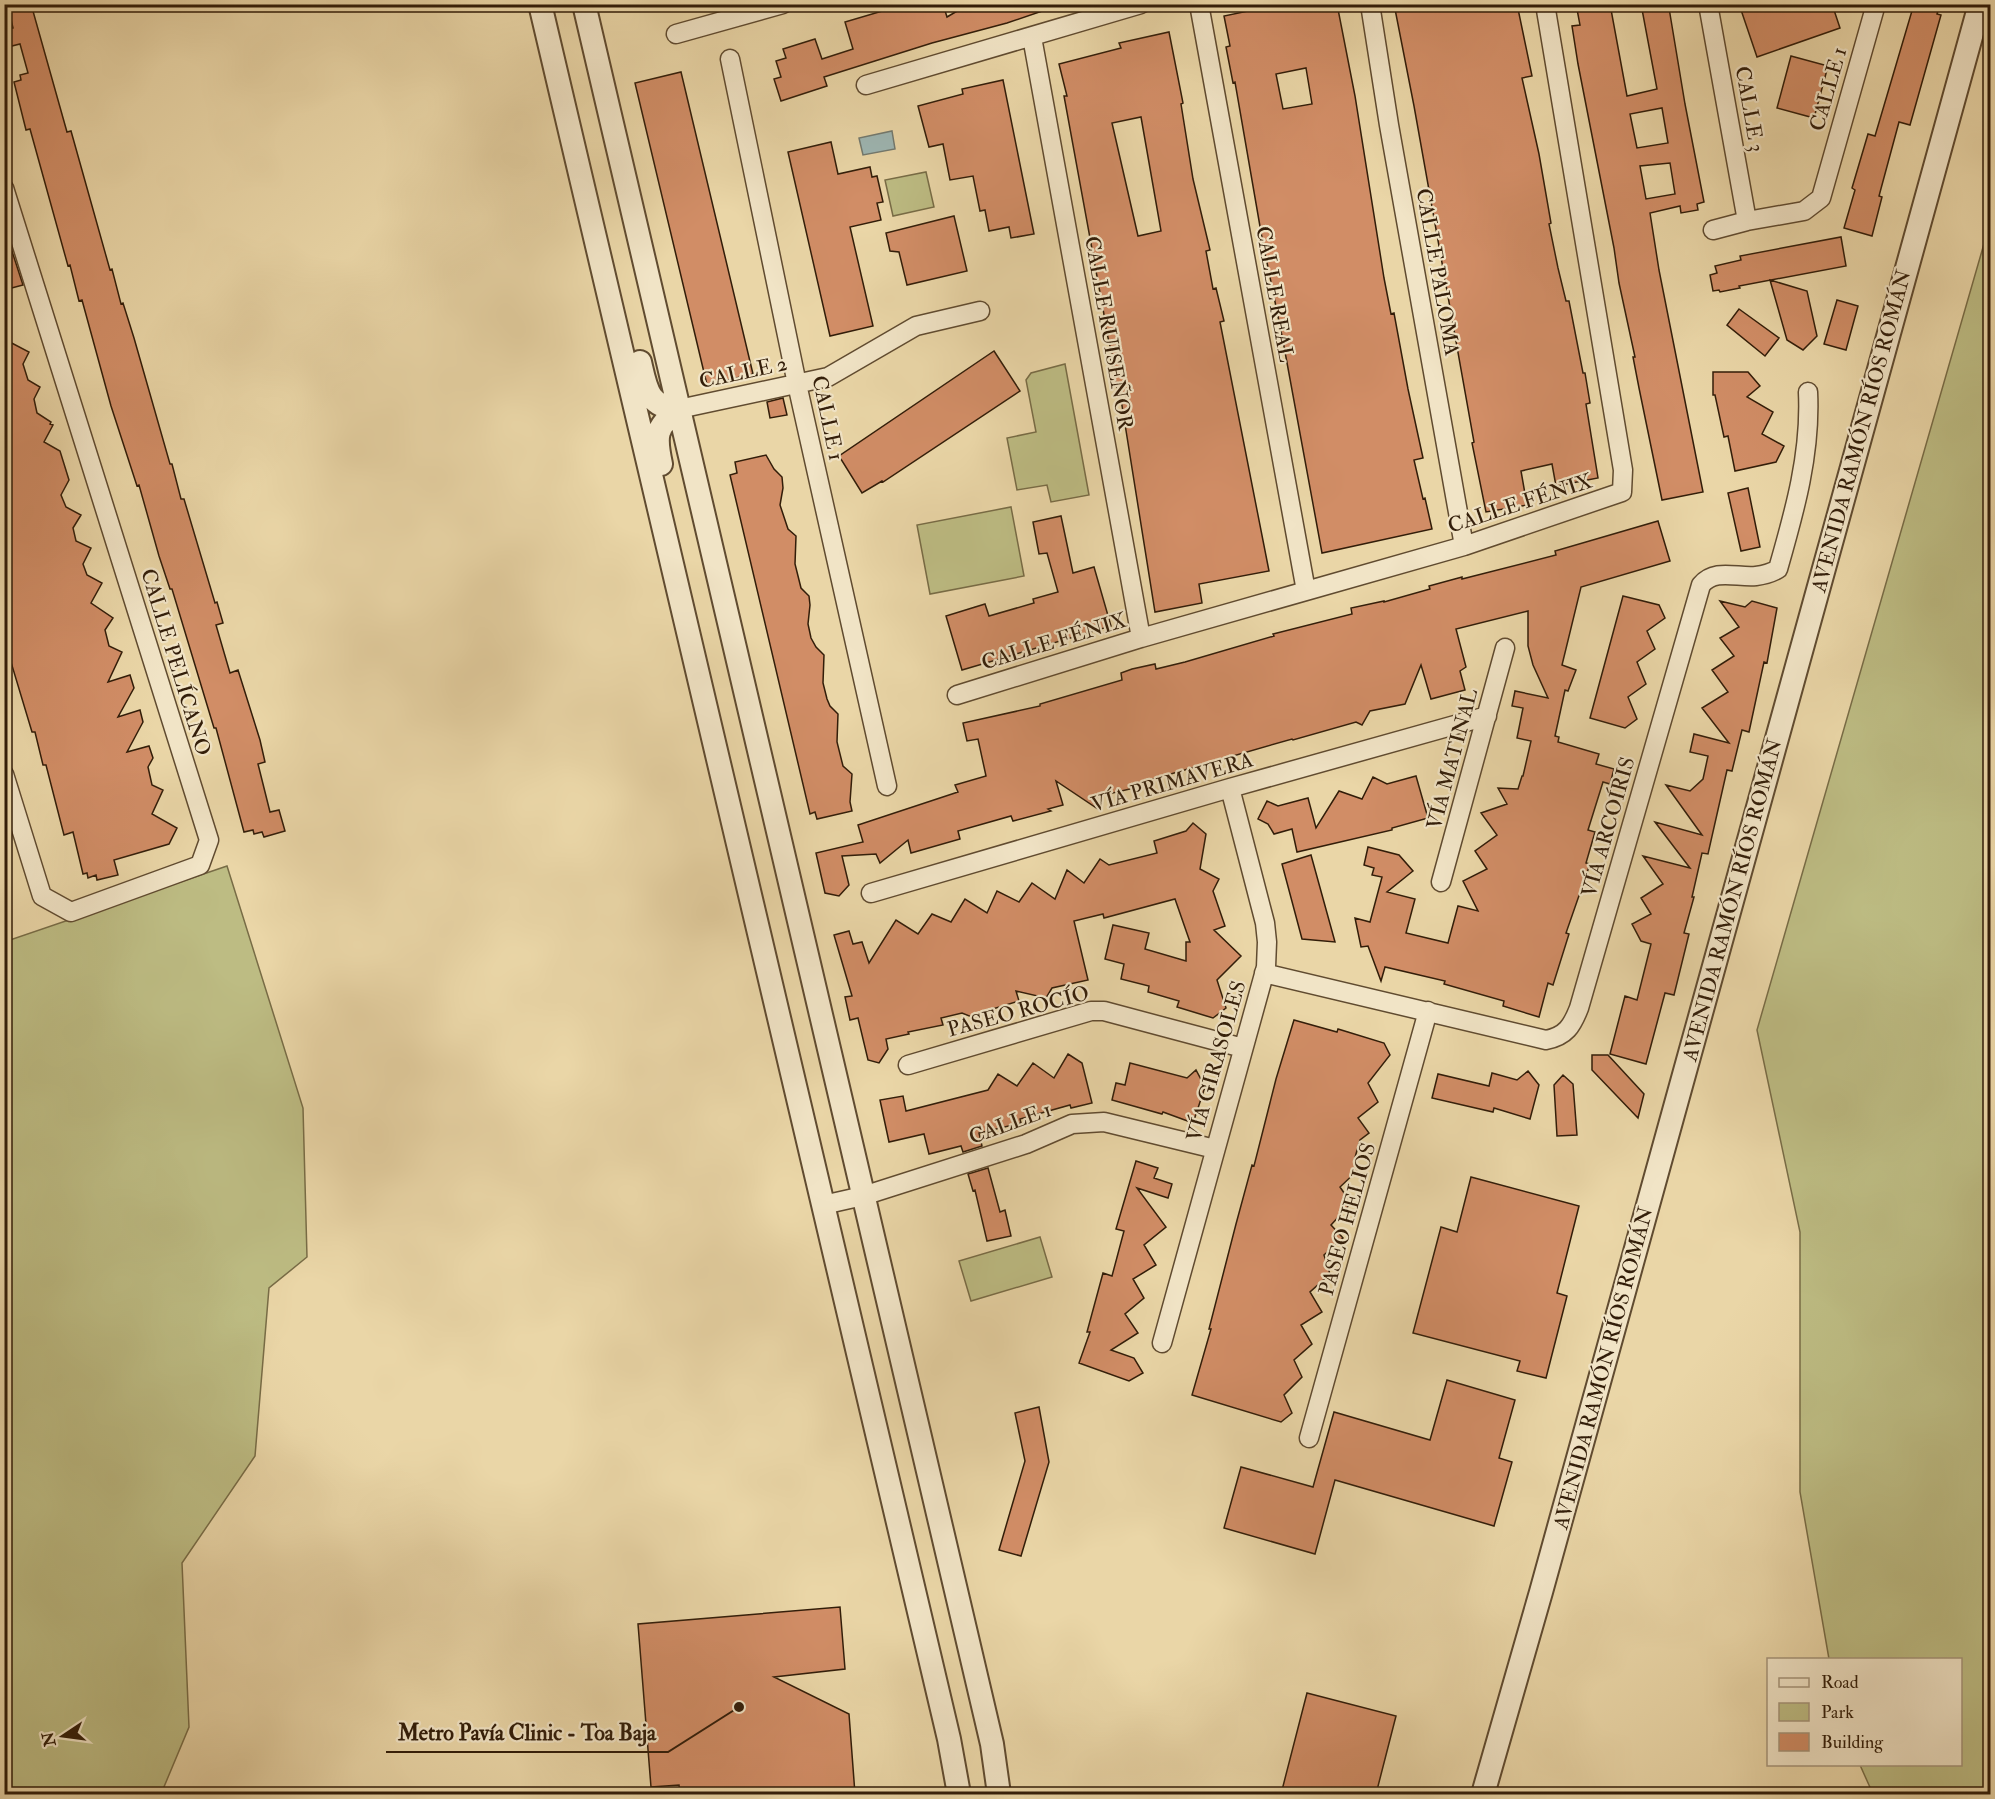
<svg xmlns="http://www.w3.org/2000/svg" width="1995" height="1799" viewBox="0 0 1995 1799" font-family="'IM FELL Double Pica',serif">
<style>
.green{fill:#bdbc83;stroke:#786c46;stroke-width:1.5}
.water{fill:#9db6b3;stroke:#72796f;stroke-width:1.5}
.building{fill:#d18d66;stroke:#321d09;stroke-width:1.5;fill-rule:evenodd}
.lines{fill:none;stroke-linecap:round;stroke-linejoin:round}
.minor-casing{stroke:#604b30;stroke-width:21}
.tertiary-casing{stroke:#604b30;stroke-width:26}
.minor{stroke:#f1e4c6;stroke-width:18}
.tertiary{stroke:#f1e4c6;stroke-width:22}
.labels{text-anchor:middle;stroke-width:4.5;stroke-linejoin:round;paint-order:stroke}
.street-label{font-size:21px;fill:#321d09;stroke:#f1e4c6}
.leader{fill:none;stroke:#321d09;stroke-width:2}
.callout-dot{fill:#321d09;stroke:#f1e4c6;stroke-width:2}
.callout-label{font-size:22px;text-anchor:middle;font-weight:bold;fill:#321d09;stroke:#f1e4c6;stroke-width:4.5;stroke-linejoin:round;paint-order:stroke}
</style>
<rect width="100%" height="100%" fill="#ead6a7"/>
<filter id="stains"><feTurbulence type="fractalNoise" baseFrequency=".00333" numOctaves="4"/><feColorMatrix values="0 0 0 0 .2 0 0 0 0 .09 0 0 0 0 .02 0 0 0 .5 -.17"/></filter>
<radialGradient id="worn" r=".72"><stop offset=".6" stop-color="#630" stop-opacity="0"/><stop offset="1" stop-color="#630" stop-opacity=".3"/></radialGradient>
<path class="green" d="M926 172 934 207 893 216 885 180Z
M1990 223V1794H1873L1860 1765 1960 1764V1660L1829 1659 1800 1492V1232L1757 1030Z
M1065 364 1089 495 1051 502 1047 485 1017 490 1007 438 1036 432 1026 380 1031 373Z
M1011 507 1024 576 930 594 917 525Z
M227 866 303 1108 307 1257 269 1288 255 1456 182 1563 189 1727 161 1794H5L4 942Z
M1040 1237 1052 1277 971 1301 959 1261Z"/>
<path class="water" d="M892 131 895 149 863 155 859 138Z"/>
<path class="building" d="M7 4H31L67 132 71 131 110 270 112 269 121 304 123 303 134 338 170 464H172L181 499H184L215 603 217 602 223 623 216 625 230 673 238 670 260 740 265 762 258 764 270 812 279 810 285 831 264 837 262 832 254 834 253 830 244 832 216 728H214L172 589H170L159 556 139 485 137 486 111 406 82 300 79 301 70 265 68 266 30 129 26 130 14 82 21 80 20 75 28 73 20 44 4 48V30L13 28Z
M906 4H943L947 17 969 4H1053L1054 7 1007 23 932 43 824 77 827 86 781 101 774 79 781 77 776 61 786 58 783 49 815 39 822 59 853 49 845 22Z
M1282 4H1337L1355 96 1384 278 1391 314 1394 313 1408 389 1423 458 1414 460 1423 499 1425 498 1432 529 1322 553 1283 341 1262 238 1235 82 1233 83 1226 47 1230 46 1224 16ZM1306 68 1312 104 1283 109 1276 74Z
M1394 4H1517L1532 76 1522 78 1539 154 1551 223 1549 224 1558 268 1566 301H1569L1583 373H1585L1590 403 1586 404 1598 478 1556 486 1552 464 1521 471 1527 505 1486 512 1472 443 1474 442 1414 106Z
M1576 4H1610L1627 96 1657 89 1641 4H1660L1661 9 1669 8 1685 104 1704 202 1697 204 1698 210 1681 213 1680 206 1650 213 1659 270 1703 492 1662 500 1639 388 1633 357H1635L1619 283 1614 248 1578 64 1572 26 1580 25ZM1662 108 1668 143 1637 148 1630 114ZM1670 163 1675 194 1646 199 1640 166Z
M1739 4H1832L1840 28 1757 57Z
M1914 4H1940L1937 14 1941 15 1910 125 1899 122 1879 196 1882 197 1872 236 1844 228 1855 190 1852 188 1868 134 1875 136Z
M1169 32 1183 103 1181 104 1193 179 1210 250 1206 251 1213 289 1216 288 1224 321 1220 322 1269 571 1199 584 1202 603 1155 612 1120 393H1118L1110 356 1112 355 1104 320H1105L1064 96H1067L1059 64 1121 48 1119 43ZM1141 117 1161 231 1138 236 1112 123Z
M1791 56 1828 66 1814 118 1777 108Z
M681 72 753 374 707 385 635 83Z
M1003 80 1034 234 1011 238 1009 227 989 231 985 210 980 211 973 176 950 180 943 144 929 147 918 106 963 94 962 89Z
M831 142 838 174 870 167 872 177 877 176 883 202 877 203 881 220 850 227 873 326 830 336 788 152Z
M954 216 967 271 907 285 899 252 890 251 886 233Z
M1841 237 1846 266 1739 286 1740 288 1720 292 1719 290 1713 291 1710 275 1717 273 1715 266 1741 260 1740 256Z
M8 239 23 285 4 290V240Z
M1770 280 1807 291 1817 336 1803 350 1787 340Z
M1837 300 1858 306 1846 350 1824 344Z
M1739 309 1779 338 1765 356 1727 325Z
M4 339 29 352 23 364 28 380 40 387 34 399 37 413 51 422 50 424 53 425 44 442 60 451 69 480 61 495 66 507 81 515 73 528 76 541 91 548 83 564 87 575 102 583 91 603 113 618 105 630 109 646 122 652 108 682 130 675 134 688 118 717 140 710 143 722 127 752 149 746 153 758 148 767 152 785 163 790 152 814 177 828 169 844 114 860 118 875 97 880 96 875 88 878 87 873 83 874 73 832 64 835 46 765H43L35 732H32L4 639Z
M994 351 1020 391 883 482 882 481 862 493 839 456Z
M1713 372H1748L1760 386 1747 397 1773 412 1762 434 1784 446 1776 462 1735 471 1728 436 1724 437 1715 395H1713Z
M783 398 787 415 770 418 767 402Z
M766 455 774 469 782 477 783 488 780 505 788 529 796 536 795 564 801 588 809 596 810 605 808 624 811 638 816 647 824 655 823 683 827 699 830 706 838 714 837 742 843 766 852 774 850 802 852 811 817 819 815 812 810 814 730 475 737 473 735 462Z
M1748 488 1760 547 1741 551 1728 493Z
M1061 516 1073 573 1094 567 1111 626 962 670 946 616 985 604 989 616 1034 603 1033 599 1058 592 1047 553 1039 554 1033 522Z
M1658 521 1670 561 1581 587 1562 665 1576 670 1568 691 1565 690 1555 736 1559 737 1558 742 1599 754 1596 764 1614 769 1610 784 1603 782 1588 830 1595 832 1586 863 1590 864 1566 933 1569 934 1553 985 1548 983 1539 1017 1503 1006 1504 1001 1444 984 1445 981 1385 967 1381 981 1368 946 1361 947 1355 918 1370 922 1382 877 1372 875 1374 868 1364 865 1368 847 1399 855 1413 871 1387 892 1415 899 1406 933 1448 943 1458 906 1478 911 1463 881 1487 869 1475 851 1497 835 1481 813 1507 804 1498 788 1518 789 1522 776H1523L1531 741 1517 738 1523 708 1512 706 1515 691 1548 698 1533 665 1528 646V611L1456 629 1466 667 1460 671 1465 690 1431 699 1421 665 1405 704 1370 711 1362 725 1356 722 1293 740 1292 739 1129 786 1130 789 1095 797 1098 809 1056 781 1063 805 1048 809 1051 811 1013 821 1011 816 958 831 960 839 911 853 908 840 880 863 876 854 842 856 849 885 839 896 825 893 816 853 863 842 858 825 958 792 955 785 986 776 978 739 967 741 963 723 1040 706V704L1122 680 1121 673 1132 669 1155 664 1156 669 1185 662 1274 636 1273 634 1352 614 1351 608 1384 601V602L1430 589 1429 586 1462 577V579L1556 555 1555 551Z
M1623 596 1659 605 1665 618 1647 631 1655 649 1637 662 1646 684 1628 697 1637 719 1625 728 1590 718Z
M1720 601 1745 607 1752 601 1777 608 1767 663 1764 662 1749 732 1742 730 1732 771 1727 770 1708 854 1702 853 1692 897H1694L1684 933 1689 934 1674 995 1665 993 1646 1064 1610 1054 1625 996 1637 1000 1651 944 1641 941 1632 924 1651 914 1641 898 1663 884 1643 856 1690 868 1655 822 1702 835 1666 785 1690 791 1703 779 1708 756 1690 752 1694 734 1729 743 1702 708 1728 692 1712 670 1734 656 1720 638 1739 627Z
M1416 776 1428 818 1392 828V830L1297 852 1292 829 1274 834 1268 824 1258 819 1267 801 1278 806 1308 798 1316 828 1339 791 1362 799 1373 777 1387 784Z
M1193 823 1206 834 1200 869 1219 879 1213 891 1225 926 1214 930 1241 956 1217 980 1226 1008 1213 1018 1177 1007 1179 1001 1148 992 1149 986 1121 979 1124 964 1105 959 1113 925 1149 933 1145 949 1186 961V942H1190L1175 899 1104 918 1103 914 1074 921 1088 980 1052 988 1046 998 1016 991 1019 1001 983 1012 977 1019 962 1013 941 1018 943 1025 908 1032 909 1034 886 1039 888 1049 879 1063 868 1060 858 1018 850 1020 845 997 852 996 834 935 849 931 853 944 862 942 869 963 896 920 918 934 932 914 951 922 965 899 987 913 997 891 1019 902 1032 883 1055 899 1067 870 1084 883 1100 859 1109 865 1157 853 1154 841 1186 831Z
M1311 855 1335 942 1302 939 1282 864Z
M1294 1020 1337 1032 1338 1029 1384 1043 1390 1055 1368 1083 1378 1102 1358 1118 1369 1133 1360 1140 1354 1161 1359 1169 1340 1187 1351 1203 1331 1225 1343 1238 1324 1255 1330 1274 1310 1292 1322 1312 1301 1325 1312 1344 1294 1360 1302 1377 1284 1395 1292 1413 1281 1422 1192 1395 1211 1329H1209L1236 1224 1252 1165 1254 1166 1276 1079Z
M1068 1054 1082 1063 1092 1103 1071 1108 1070 1105 1020 1119 1021 1123 979 1133 982 1146 963 1152 961 1146 929 1154 924 1134 889 1142 880 1100 903 1096 906 1111 988 1090 998 1074 1017 1086 1033 1063 1054 1078Z
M1592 1055H1608L1644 1094 1638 1118 1592 1070Z
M1130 1063 1187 1078 1196 1070 1205 1087 1193 1123 1163 1112 1162 1114 1112 1100 1116 1083 1125 1085Z
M1528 1071 1539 1085 1530 1119 1494 1108 1493 1112 1432 1098 1438 1074 1489 1086 1492 1073 1517 1080Z
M1563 1075 1573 1084 1577 1135 1557 1136 1554 1085Z
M1136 1161 1158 1168 1154 1178 1172 1184 1168 1198 1137 1188 1166 1227 1144 1245 1156 1265 1133 1279 1144 1298 1125 1314 1138 1333 1111 1350 1134 1358 1143 1373 1129 1381 1079 1363 1090 1332H1087L1103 1273 1112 1276 1124 1231 1116 1229Z
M988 1168 1000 1212 1005 1210 1011 1236 987 1241 975 1190 973 1191 968 1174Z
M1471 1177 1579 1206 1557 1293 1567 1296 1546 1378 1517 1371 1520 1361 1413 1333 1441 1227 1457 1232Z
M1447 1380 1515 1400 1499 1458 1512 1462 1494 1526 1335 1480 1315 1554 1224 1528 1241 1467 1313 1487 1334 1412 1430 1440Z
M1039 1407 1049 1462 1021 1556 999 1550 1025 1461 1015 1413Z
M840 1607 845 1669 774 1677 849 1714 855 1794H680L679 1785 651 1787 638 1624Z
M1307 1693 1396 1716 1376 1794H1281Z"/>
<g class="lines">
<defs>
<path id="minor" d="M1199 4 1306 591
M1370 4 1389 125 1464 546
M1708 4 1747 221
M676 34 783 4
M1032 37 1141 638
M730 59 797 384 887 786
M866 85 1141 4
M4 188 209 840 200 865 71 912 42 896 4 774
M1713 230 1747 221 1804 211 1821 198 1876 4
M679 409 828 377 916 326 980 311
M957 695 1141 638 1464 546 1622 492 1623 470 1545 4
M1441 882 1505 648
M871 893 1230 788 1487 716
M1264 973 1546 1040C1566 1036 1572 1026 1579 1008L1701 585C1715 568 1737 578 1756 576 1764 575 1771 573 1778 569 1795 510 1811 453 1808 392
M908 1065 1091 1011H1104L1243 1048
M823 1205 863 1196 1026 1144 1072 1124 1104 1122 1215 1149
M1162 1343 1266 967 1267 942 1265 923 1230 788
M1309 1438 1428 1011"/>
<path id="tertiary" d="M540 4 949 1739 959 1794
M584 4 992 1744 999 1794
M640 362C646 388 648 408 679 409
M661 464C655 436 655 427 679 409
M1483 1794 1541 1592 1980 4"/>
</defs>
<use href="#minor" class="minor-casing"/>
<use href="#tertiary" class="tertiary-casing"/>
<use href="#minor" class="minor"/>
<use href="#tertiary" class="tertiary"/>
</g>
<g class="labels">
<g class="street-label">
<text transform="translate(1828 89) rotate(-74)" y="7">CALLE 1</text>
<text transform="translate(1750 109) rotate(80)" y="7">CALLE 3</text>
<text transform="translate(1438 272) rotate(80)" y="7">CALLE PALOMA</text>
<text transform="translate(1275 294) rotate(80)" y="7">CALLE REAL</text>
<text transform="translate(1109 333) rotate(80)" y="7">CALLE RUISEÑOR</text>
<text transform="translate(743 372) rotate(-12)" y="7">CALLE 2</text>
<text transform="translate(828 418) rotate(78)" y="7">CALLE 1</text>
<text transform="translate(1861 431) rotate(-75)" y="7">AVENIDA RAMÓN RÍOS ROMÁN</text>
<text transform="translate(1520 503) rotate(-18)" y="7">CALLE FÉNIX</text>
<text transform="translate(1054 641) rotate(-17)" y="7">CALLE FÉNIX</text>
<text transform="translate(176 662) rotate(73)" y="7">CALLE PELÍCANO</text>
<text transform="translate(1452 759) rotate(-75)" y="7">VÍA MATINAL</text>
<text transform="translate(1172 782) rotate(-16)" y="7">VÍA PRIMAVERA</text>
<text transform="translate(1608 827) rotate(-74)" y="7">VÍA ARCOÍRIS</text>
<text transform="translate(1732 900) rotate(-75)" y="7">AVENIDA RAMÓN RÍOS ROMÁN</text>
<text transform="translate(1018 1011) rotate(-15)" y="7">PASEO ROCÍO</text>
<text transform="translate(1216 1061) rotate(-74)" y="7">VÍA GIRASOLES</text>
<text transform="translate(1010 1123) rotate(-20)" y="7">CALLE 1</text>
<text transform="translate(1347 1219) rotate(-74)" y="7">PASEO HELIOS</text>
<text transform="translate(1603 1368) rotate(-75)" y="7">AVENIDA RAMÓN RÍOS ROMÁN</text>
</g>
</g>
<path class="leader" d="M739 1707L668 1752H386"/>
<circle class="callout-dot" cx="739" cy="1707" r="6"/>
<g class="callout-label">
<text x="527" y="1740">Metro Pavía Clinic - Toa Baja</text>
</g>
<rect width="1995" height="1799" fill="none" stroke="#ead6a7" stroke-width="24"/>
<rect x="6" y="6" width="1983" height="1787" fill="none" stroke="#321d09" stroke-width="3"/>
<rect x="12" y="12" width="1971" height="1775" fill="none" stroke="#321d09" stroke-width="1.5"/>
<rect x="1767" y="1658" width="195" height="108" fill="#f1e4c6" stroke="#a5947a" stroke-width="1.5"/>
<rect x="1779" y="1678" width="30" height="9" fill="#f1e4c6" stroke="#a5947a" stroke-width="1.5"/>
<text x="1821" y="1688" font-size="18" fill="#321d09">Road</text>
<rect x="1779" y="1703" width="30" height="18" fill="#bdbc83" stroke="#a5947a" stroke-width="1.5"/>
<text x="1821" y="1718" font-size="18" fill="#321d09">Park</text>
<rect x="1779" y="1733" width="30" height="18" fill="#d18d66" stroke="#a5947a" stroke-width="1.5"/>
<text x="1821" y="1748" font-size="18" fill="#321d09">Building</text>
<g transform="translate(63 1736) rotate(257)" stroke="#f1e4c6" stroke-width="4.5" paint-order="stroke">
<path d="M0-4.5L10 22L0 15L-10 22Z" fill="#321d09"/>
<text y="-9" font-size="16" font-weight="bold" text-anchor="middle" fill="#321d09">N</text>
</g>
<rect width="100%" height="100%" filter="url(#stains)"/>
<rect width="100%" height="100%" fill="url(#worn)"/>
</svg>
